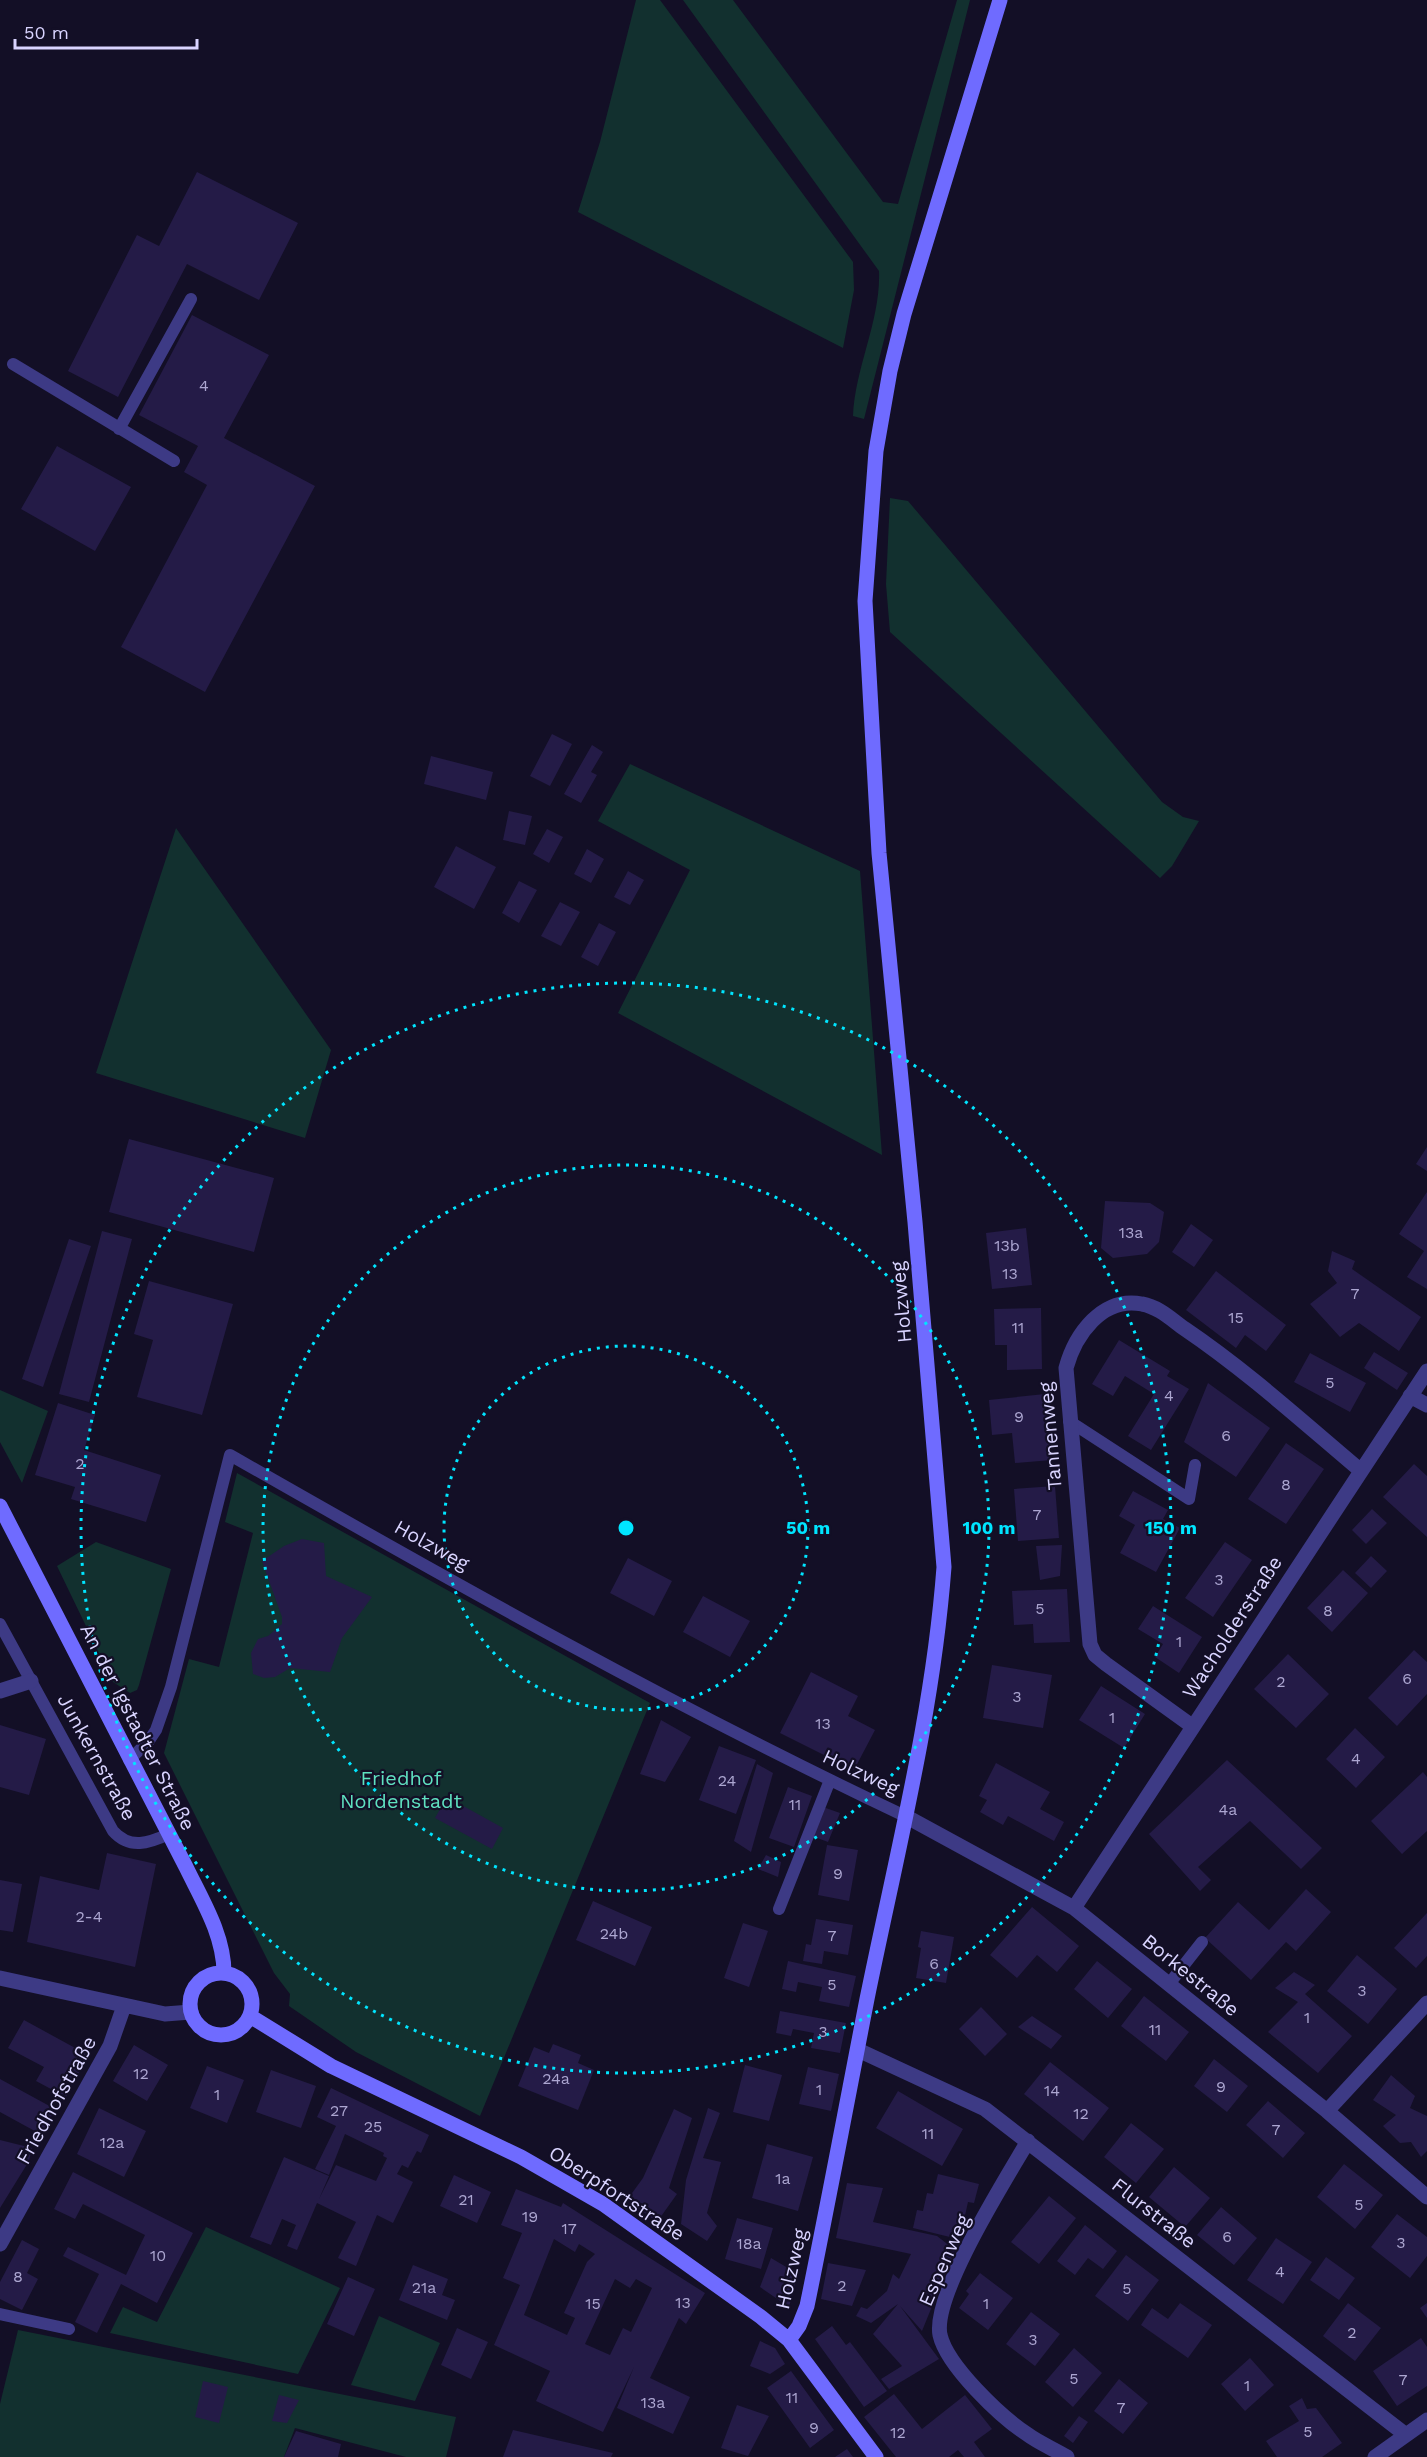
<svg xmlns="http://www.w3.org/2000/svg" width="1427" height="2457" viewBox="0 0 1427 2457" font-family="'Work Sans',sans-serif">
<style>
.green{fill:#12302f}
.building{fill:#241b47;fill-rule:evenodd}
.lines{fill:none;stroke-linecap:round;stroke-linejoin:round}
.lane{stroke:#3d3a85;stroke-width:12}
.street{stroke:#3d3a85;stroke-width:15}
.secondary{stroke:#6f6bff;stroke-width:15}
.ring{fill:none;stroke:#00e5ff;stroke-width:3;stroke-dasharray:3 6}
.labels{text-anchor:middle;stroke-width:4.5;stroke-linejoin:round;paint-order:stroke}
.number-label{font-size:16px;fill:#aca6d1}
.street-label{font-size:20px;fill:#d9d4ff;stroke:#130f26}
.park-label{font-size:20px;fill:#5fe0c0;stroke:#130f26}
.centre{fill:#00e5ff;stroke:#130f26;stroke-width:3}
.ring-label{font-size:18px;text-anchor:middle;font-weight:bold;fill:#00e5ff;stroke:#130f26;stroke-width:4.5;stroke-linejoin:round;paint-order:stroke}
</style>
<rect width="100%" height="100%" fill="#130f26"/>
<path class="green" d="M636 0H660L853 262 854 290 843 348 578 212 600 142Z
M683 0H733L883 202 898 204 957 0H970L864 419 853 416C855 367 881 320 879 271Z
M890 498 908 501 1162 802 1183 817 1199 821 1172 866 1160 878 890 632 886 584Z
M630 764 860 871 882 1155 618 1013 690 870 598 821Z
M176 828 331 1050 305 1138 96 1073Z
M0 1390 48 1411 22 1483 0 1442Z
M237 1473 650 1703 480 2116 356 2052 289 2006 290 1994 274 1973 164 1753 189 1659 219 1667 253 1533 225 1522Z
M96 1542 171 1569 139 1685 137 1690 130 1693 113 1682 57 1566Z
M206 2227 340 2288 298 2374 110 2333 123 2307 157 2322Z
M379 2316 440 2343 415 2401 351 2385Z
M18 2330 456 2417 446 2457H406L295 2428 284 2457H0V2404Z"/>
<path class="building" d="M197 172 298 223 259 300 187 264 118 397 68 371 137 235 159 246Z
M192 315 269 355 224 438 315 486 205 692 121 647 207 485 184 472 198 446 139 415Z
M57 446 131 487 95 551 21 509Z
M552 734 572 744 550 786 530 776Z
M592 745 603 752 591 772 597 775 581 803 564 794Z
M431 756 493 772 486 800 424 784Z
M509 811 532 816 525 845 503 840Z
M547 829 563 837 549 863 533 854Z
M456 846 496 867 474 909 434 887Z
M587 849 604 859 591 883 574 874Z
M628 871 644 880 630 905 614 897Z
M519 881 537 890 519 923 502 913Z
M560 902 580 912 561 946 541 936Z
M599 923 616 932 598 966 581 957Z
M129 1139 274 1178 254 1252 109 1212Z
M1427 1147V1171L1416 1164Z
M1427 1192V1289L1407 1277 1424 1251 1399 1234Z
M1105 1201 1150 1203 1164 1212 1159 1242 1147 1254 1113 1258 1101 1248Z
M1191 1224 1213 1240 1194 1267 1172 1252Z
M1026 1228 1032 1285 992 1289 986 1233Z
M102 1231 132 1239 89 1402 59 1394Z
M69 1239 91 1246 43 1387 22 1379Z
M1332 1251 1355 1261 1352 1269 1421 1317 1399 1351 1359 1323 1340 1337 1310 1304 1337 1283 1328 1271Z
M1216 1271 1286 1325 1266 1351 1245 1335 1236 1348 1186 1310Z
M149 1281 233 1304 202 1415 137 1397 153 1340 134 1334Z
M1041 1308 1042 1369 1007 1370V1345H995L994 1309Z
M1119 1340 1170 1371 1167 1376 1189 1389 1151 1450 1128 1436 1154 1394 1125 1376 1113 1396 1092 1384Z
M1374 1352 1408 1373 1397 1390 1364 1368Z
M1310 1353 1366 1383 1350 1412 1294 1382Z
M1208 1383 1270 1428 1236 1477 1184 1442Z
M1045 1394 1052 1460 1015 1463 1012 1433 992 1435 989 1400Z
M58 1403 95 1415 84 1450 161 1475 146 1522 71 1499 75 1487 35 1475Z
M1286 1443 1324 1469 1286 1524 1248 1499Z
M1414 1464 1427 1476V1537L1383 1497Z
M1055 1486 1059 1538 1018 1541 1014 1489Z
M1133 1491 1168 1510 1163 1519 1180 1528 1156 1572 1120 1553 1135 1525 1119 1516Z
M1372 1509 1387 1523 1366 1544 1352 1530Z
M302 1539 324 1543 326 1576 372 1597 342 1638 330 1672 290 1668 275 1677 264 1678 253 1674 251 1653 258 1639 268 1636 282 1624V1617L262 1561 284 1546Z
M1225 1542 1252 1560 1213 1617 1185 1598Z
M1062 1545 1060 1576 1040 1580 1036 1546Z
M1371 1556 1387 1571 1371 1588 1355 1573Z
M628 1558 672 1581 654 1616 610 1593Z
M1343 1570 1368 1593 1332 1632 1307 1608Z
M1067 1589 1070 1642 1034 1643 1033 1624 1014 1625 1012 1591Z
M703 1596 750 1621 730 1657 683 1632Z
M1153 1606 1202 1637 1179 1673 1155 1657 1163 1644 1138 1629Z
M1414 1650 1427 1662V1694L1397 1726 1368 1698Z
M1288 1654 1329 1694 1296 1728 1254 1689Z
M992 1665 1052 1675 1043 1728 983 1718Z
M811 1672 858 1696 848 1716 875 1730 854 1770 780 1733Z
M1101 1686 1145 1714 1124 1748 1079 1720Z
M661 1720 691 1737 665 1782 640 1774Z
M0 1725 46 1739 29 1795 0 1787Z
M1355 1728 1385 1757 1356 1788 1326 1759Z
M719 1746 756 1760 736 1814 699 1800Z
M1227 1760 1322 1848 1301 1869 1250 1821 1198 1867 1211 1880 1200 1891 1149 1834Z
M996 1763 1050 1792 1040 1809 1064 1822 1054 1841 1008 1816 1003 1825 980 1812 987 1800 979 1796Z
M757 1764 773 1773 751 1852 734 1841Z
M1423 1772 1427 1777V1831L1402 1854 1371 1821Z
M788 1787 812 1796 794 1847 769 1838Z
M447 1797 503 1828 492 1849 435 1818Z
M823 1807 840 1813 828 1842 812 1836Z
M827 1845 858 1850 849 1901 818 1895Z
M107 1853 156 1864 135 1967 27 1942 40 1876 99 1890Z
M766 1855 781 1862 778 1877 758 1869Z
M0 1880 22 1884 13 1932 0 1930Z
M1306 1889 1331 1912 1296 1951 1286 1942 1251 1980 1205 1938 1238 1902 1269 1930Z
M593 1901 652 1927 635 1966 576 1940Z
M1032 1907 1079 1946 1057 1972 1037 1955 1017 1978 990 1955Z
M1427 1913V1956L1416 1968 1394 1948Z
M816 1919 853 1925 848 1955 824 1951 822 1964 803 1961 806 1944 811 1945Z
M743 1923 768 1931 749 1987 724 1978Z
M921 1931 954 1937 946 1983 916 1978 921 1948 918 1947Z
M1357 1955 1397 1989 1368 2024 1327 1991Z
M788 1961 856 1976 849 2007 819 2001 822 1987 798 1982 796 1992 782 1989Z
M1097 1961 1132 1989 1108 2018 1074 1989Z
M1294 1972 1315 1985 1305 1994 1352 2036 1318 2073 1268 2032 1298 2002 1275 1988Z
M1144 1996 1189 2032 1166 2061 1121 2026Z
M981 2007 1007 2034 985 2056 959 2029Z
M780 2011 846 2023 840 2053 811 2048 814 2033 793 2029 791 2036 776 2033Z
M1032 2016 1062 2036 1051 2049 1018 2027Z
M24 2020 88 2055 66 2097 36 2081 44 2067 8 2048Z
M553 2044 581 2055 578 2063 594 2070 578 2110 518 2086 534 2047 549 2053Z
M134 2045 168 2065 147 2101 113 2081Z
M1214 2059 1248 2086 1227 2112 1194 2086Z
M1050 2062 1109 2108 1083 2141 1024 2094Z
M745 2065 782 2075 769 2121 733 2112Z
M207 2066 244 2080 227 2123 190 2108Z
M808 2067 839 2074 831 2111 799 2104Z
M271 2070 316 2086 301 2128 256 2112Z
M1391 2075 1415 2096 1410 2108 1427 2116V2151L1421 2157 1411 2142 1400 2143 1383 2126 1396 2115 1373 2100Z
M0 2079 55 2109 42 2135 0 2112Z
M331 2088 429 2135 421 2153 417 2151 408 2168 402 2165 397 2174 413 2182 393 2223 377 2215 356 2266 338 2258 356 2222 317 2203 297 2250 287 2246 296 2225 282 2219 271 2245 250 2237 284 2157 329 2176 319 2199 336 2165 376 2181 387 2158 383 2156 384 2153 345 2134 329 2175 315 2169 336 2126 317 2117Z
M898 2091 963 2129 942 2166 876 2128Z
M1268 2101 1305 2133 1283 2158 1246 2125Z
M99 2108 146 2131 124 2177 77 2154Z
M708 2108 720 2113 703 2158 721 2162 707 2213 717 2226 707 2241 681 2224 686 2180Z
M674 2109 692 2118 669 2188 677 2194 657 2222 627 2200 643 2178Z
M1131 2123 1164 2149 1136 2183 1104 2157Z
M0 2140 32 2148 29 2161 0 2208Z
M767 2144 813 2157 798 2211 752 2198Z
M1344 2164 1383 2195 1355 2229 1317 2197Z
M1174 2167 1210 2198 1185 2227 1149 2197Z
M73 2172 193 2233 157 2303 121 2284 97 2333 75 2322 99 2274 63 2256 68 2247 126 2275 145 2235 83 2204 75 2219 54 2209Z
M938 2174 979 2184 974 2203 968 2202 964 2220 959 2219 954 2238 913 2228 917 2210 923 2211 927 2193 933 2194Z
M454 2175 491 2192 477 2223 440 2206Z
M847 2183 883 2188 873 2222 937 2236 955 2250 922 2331 900 2306 939 2359 889 2389 881 2379 902 2366 873 2334 898 2304 871 2323 856 2316 861 2307 867 2309 887 2291 893 2274 899 2279 911 2254 836 2238Z
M516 2189 561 2207 563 2203 705 2293 686 2324 679 2318 650 2378 690 2397 673 2434 617 2408 634 2367 603 2432 536 2401 550 2371 494 2345 520 2285 503 2278 522 2233 501 2225ZM554 2239 575 2252 579 2244 595 2254 587 2262 564 2313 575 2318 567 2335 524 2315ZM615 2279 630 2288 636 2279 652 2288 631 2332 623 2328 610 2355 585 2344Z
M1049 2196 1076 2218 1039 2264 1011 2242Z
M1221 2207 1257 2238 1234 2265 1197 2235Z
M1397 2214 1427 2237V2256L1410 2278 1371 2247Z
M737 2218 773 2228 761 2269 725 2259Z
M1085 2225 1117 2251 1103 2269 1088 2258 1075 2275 1057 2261Z
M1276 2238 1312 2262 1283 2304 1247 2280Z
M22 2240 39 2249 27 2273 38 2279 22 2310 0 2299V2282Z
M1126 2255 1159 2280 1128 2321 1095 2296Z
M1326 2257 1355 2278 1339 2300 1310 2280Z
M771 2258 798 2274 789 2307 760 2287Z
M828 2263 866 2270 852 2306 821 2299Z
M413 2265 448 2279 442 2295 455 2300 447 2320 399 2300Z
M980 2273 1013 2298 988 2330 959 2308 969 2294 966 2291Z
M348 2277 375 2289 354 2336 327 2324Z
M1180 2303 1212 2325 1188 2358 1141 2325 1152 2308 1168 2319Z
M1348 2303 1381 2328 1355 2361 1323 2336Z
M1427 2303V2318L1420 2308Z
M1031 2312 1060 2334 1035 2366 1006 2344Z
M832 2326 846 2345 850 2342 887 2391 864 2407 815 2339Z
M457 2328 488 2342 471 2379 441 2365Z
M1421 2338 1427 2347V2386L1397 2406 1373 2371Z
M760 2341 775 2348 785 2364 770 2374 750 2366Z
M1074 2348 1102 2373 1073 2407 1045 2382Z
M1250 2358 1274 2385 1245 2411 1221 2384Z
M791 2371 834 2430 810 2448 767 2388Z
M1119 2379 1148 2403 1123 2434 1094 2411Z
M203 2381 228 2387 219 2423 195 2417Z
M894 2394 922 2429 965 2395 992 2429 974 2442 985 2457H964L958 2450 949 2457H896L864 2417Z
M279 2395 299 2400 287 2423 272 2421Z
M1302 2398 1307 2409 1316 2408 1342 2443 1322 2457H1277L1266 2441 1299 2421 1289 2406Z
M737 2405 769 2416 748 2456 721 2448Z
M1079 2416 1088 2422 1073 2443 1064 2436Z
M513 2430 613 2453 611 2457H503Z
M296 2431 341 2444 338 2457H284Z
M847 2449 853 2457H835Z"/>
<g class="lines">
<path class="lane" d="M13 364 174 461
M119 429 191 299
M1069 1421 1189 1499 1195 1465
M0 1624 113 1831C130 1850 149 1843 169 1834
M129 1760 148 1742 156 1730 171 1687 230 1455C452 1582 676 1708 907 1817
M779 1909 830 1780
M1169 1984 1202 1942
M0 2314 69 2329"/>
<path class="street" d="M1410 1396 1427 1405
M0 1691 31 1681
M1192 1726 1106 1664 1095 1655 1090 1644 1066 1368C1075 1335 1102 1296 1142 1304 1159 1307 1172 1320 1185 1329 1247 1371 1303 1422 1360 1470
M907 1817 1074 1908 1327 2111 1427 2197
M1074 1908 1427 1371
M0 1978 165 2014 191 2012
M858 2050 985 2109 1406 2435
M1327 2111 1427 2003
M1028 2141C1006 2179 932 2295 940 2335 947 2366 1001 2417 1027 2434 1039 2443 1054 2449 1067 2457
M0 2244 110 2046 124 2006
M1375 2457 1427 2420"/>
<path class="secondary" d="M0 1506 186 1867C202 1900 224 1935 224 1973
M190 2004a31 31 0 1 1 62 0a31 31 0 1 1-62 0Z
M250 2016 331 2066 521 2157 603 2204 761 2317 789 2340 876 2457
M789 2340 799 2326 807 2306C828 2204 847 2102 867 1999 896 1856 933 1714 944 1567L915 1222 879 853 865 601 876 451 890 371 904 314 1000 0"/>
</g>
<g class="ring">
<circle cx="626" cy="1528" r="182"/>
<circle cx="626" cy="1528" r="363"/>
<circle cx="626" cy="1528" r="545"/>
</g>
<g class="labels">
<g class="number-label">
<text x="204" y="391">4</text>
<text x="1131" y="1238">13a</text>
<text x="1007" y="1251">13b</text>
<text x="1010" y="1279">13</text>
<text x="1355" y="1299">7</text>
<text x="1236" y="1323">15</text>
<text x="1018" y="1333">11</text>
<text x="1330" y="1388">5</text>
<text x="1169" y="1401">4</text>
<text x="1019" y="1422">9</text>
<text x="1226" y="1441">6</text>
<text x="80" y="1469">2</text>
<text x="1286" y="1490">8</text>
<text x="1037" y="1520">7</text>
<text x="1219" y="1585">3</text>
<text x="1040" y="1614">5</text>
<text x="1328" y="1616">8</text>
<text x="1179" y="1647">1</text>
<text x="1407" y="1684">6</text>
<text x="1281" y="1687">2</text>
<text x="1017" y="1702">3</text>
<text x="1112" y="1723">1</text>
<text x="823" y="1729">13</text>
<text x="1356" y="1764">4</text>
<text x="727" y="1786">24</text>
<text x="795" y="1810">11</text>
<text x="1228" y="1815">4a</text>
<text x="838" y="1879">9</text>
<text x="89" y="1922">2-4</text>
<text x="614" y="1939">24b</text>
<text x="832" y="1941">7</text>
<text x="934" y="1969">6</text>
<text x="832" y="1990">5</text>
<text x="1362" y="1996">3</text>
<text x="1307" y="2023">1</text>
<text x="1155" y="2035">11</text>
<text x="823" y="2037">3</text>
<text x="141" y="2079">12</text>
<text x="556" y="2084">24a</text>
<text x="1221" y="2092">9</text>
<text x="819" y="2095">1</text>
<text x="1052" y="2096">14</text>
<text x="217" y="2100">1</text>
<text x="339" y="2116">27</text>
<text x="1081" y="2119">12</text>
<text x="373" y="2132">25</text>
<text x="1276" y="2135">7</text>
<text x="928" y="2139">11</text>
<text x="112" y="2148">12a</text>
<text x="783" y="2184">1a</text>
<text x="466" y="2205">21</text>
<text x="1359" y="2210">5</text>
<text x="530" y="2222">19</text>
<text x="569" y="2234">17</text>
<text x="1227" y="2242">6</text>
<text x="1401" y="2248">3</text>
<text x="749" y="2249">18a</text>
<text x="158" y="2261">10</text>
<text x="1280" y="2277">4</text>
<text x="18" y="2282">8</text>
<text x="842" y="2291">2</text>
<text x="424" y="2293">21a</text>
<text x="1127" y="2294">5</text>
<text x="683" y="2308">13</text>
<text x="593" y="2309">15</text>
<text x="986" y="2309">1</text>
<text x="1352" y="2338">2</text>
<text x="1033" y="2345">3</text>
<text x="1074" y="2384">5</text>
<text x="1403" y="2385">7</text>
<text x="1247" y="2391">1</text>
<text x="792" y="2403">11</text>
<text x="653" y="2408">13a</text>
<text x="1121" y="2413">7</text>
<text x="814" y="2433">9</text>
<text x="1308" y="2437">5</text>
<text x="898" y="2438">12</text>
</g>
<g class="street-label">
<text transform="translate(901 1302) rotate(-95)" y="7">Holzweg</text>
<text transform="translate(1050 1436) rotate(-95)" y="7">Tannenweg</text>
<text transform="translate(432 1545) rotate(29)" y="7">Holzweg</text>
<text transform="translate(1232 1627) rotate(-57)" y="7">Wacholderstraße</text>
<text transform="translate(138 1727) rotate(63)" y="7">An der Igstadter Straße</text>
<text transform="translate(97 1757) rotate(61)" y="7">Junkernstraße</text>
<text transform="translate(861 1772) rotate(25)" y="7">Holzweg</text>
<text transform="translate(1191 1975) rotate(39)" y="7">Borkestraße</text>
<text transform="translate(56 2100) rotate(-61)" y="7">Friedhofstraße</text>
<text transform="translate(617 2193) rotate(33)" y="7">Oberpfortstraße</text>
<text transform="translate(1154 2213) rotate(38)" y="7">Flurstraße</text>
<text transform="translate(944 2260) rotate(-66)" y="7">Espenweg</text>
<text transform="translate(791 2269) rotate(-77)" y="7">Holzweg</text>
</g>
<g class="park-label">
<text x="401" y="1785">Friedhof<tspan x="401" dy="23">Nordenstadt</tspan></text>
</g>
</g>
<circle cx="626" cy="1528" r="9" class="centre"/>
<g class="ring-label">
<text x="808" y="1534">50 m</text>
<text x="989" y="1534">100 m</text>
<text x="1171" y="1534">150 m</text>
</g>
<path d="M15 39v9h182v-9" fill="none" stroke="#d9d4ff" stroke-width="3"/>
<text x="24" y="39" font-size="18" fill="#d9d4ff" stroke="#130f26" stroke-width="4.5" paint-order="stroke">50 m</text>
</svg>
